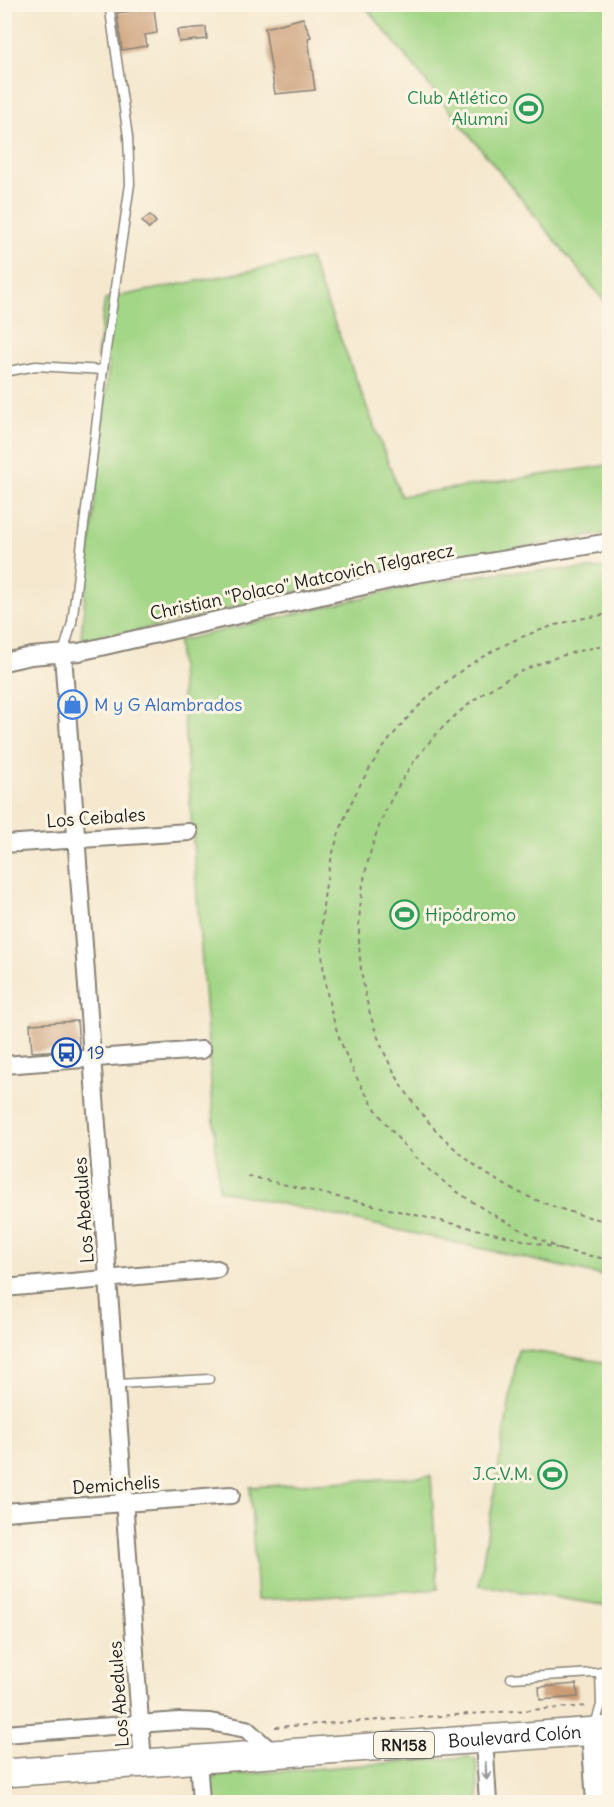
<svg xmlns="http://www.w3.org/2000/svg" width="614" height="1807" viewBox="0 0 614 1807" font-family="Delius,sans-serif">
<style>
.green{fill:#a3d686;stroke:#607951;stroke-width:1.5}
.building{fill:#ca9c76}
.lines{fill:none;stroke-linecap:round;stroke-linejoin:round}
.service-casing{stroke:#888276;stroke-width:11}
.minor-casing{stroke:#888276;stroke-width:20}
.secondary-casing{stroke:#888276;stroke-width:26}
.trunk-casing{stroke:#888276;stroke-width:30}
.path{stroke:#888276;stroke-width:2;stroke-dasharray:4.5 4.5;stroke-linecap:butt}
.service{stroke:#fff;stroke-width:8}
.minor{stroke:#fff;stroke-width:16}
.secondary{stroke:#fff;stroke-width:22}
.trunk{stroke:#fff;stroke-width:27}
.oneway{stroke:#999}
.labels{text-anchor:middle;stroke-width:6;stroke-linejoin:round;paint-order:stroke}
.shield{fill:#fcf5e5;stroke:#5f5d58;stroke-width:1.5}
.shield-label{font-size:16px;font-weight:bold;fill:#1c1c1c}
.leisure-label{font-size:18px;fill:#27864d;stroke:#fcf5e5;text-anchor:end}
.street-label{font-size:18px;fill:#1c1c1c;stroke:#fcf5e5}
.shop-label{font-size:18px;fill:#366cbe;stroke:#fcf5e5;text-anchor:start}
.transit-label{font-size:18px;fill:#164399;stroke:#fcf5e5;text-anchor:start}
</style>
<rect width="100%" height="100%" fill="#fcf5e5"/>
<filter id="ink" filterUnits="userSpaceOnUse"><feTurbulence type="fractalNoise" baseFrequency=".0167" numOctaves="2"/><feDisplacementMap in="SourceGraphic" scale="12" xChannelSelector="R" yChannelSelector="G"/><feConvolveMatrix kernelMatrix="1 2 1 2 8 2 1 2 1" color-interpolation-filters="sRGB"/></filter>
<filter id="wash" filterUnits="userSpaceOnUse"><feTurbulence type="fractalNoise" baseFrequency=".008" numOctaves="4" result="noise"/><feDisplacementMap in="SourceGraphic" scale="24" xChannelSelector="R" yChannelSelector="G"/><feGaussianBlur stdDeviation="1.35" result="paint"/><feColorMatrix in="noise" values="0 0 0 0 0 0 0 0 0 0 0 0 0 0 0 0 0 1.4 0 .05"/><feComposite in="paint" operator="in"/></filter>
<g filter="url(#wash)">
<rect width="100%" height="100%" fill="#f5e8cf"/>
<path class="green" d="M364 5H609V307Z
M310 259 401 496 609 465V533L381 571 89 643 81 636 109 363 97 358 105 299Z
M609 568V1277L219 1190 178 641 422 584 503 572Z
M518 1349 609 1363V1606L479 1585Z
M431 1476 438 1589 257 1600 250 1487Z
M467 1757 476 1759 479 1802H209L208 1782 217 1776Z"/>
<g id="blocks">
<path class="building" d="M154 8 157 33 145 35 147 46 122 50 117 13Z
M303 18 311 37 308 38 315 90 275 94 265 28Z
M206 27 207 39 179 42 177 30Z
M150 215 156 222 149 229 142 221Z
M77 1021 79 1044 75 1049 32 1052 30 1024Z
M577 1684 578 1697 540 1700 539 1687Z"/>
</g>
</g>
<g filter="url(#ink)">
<use href="#blocks" fill-opacity="0" stroke="#888276" stroke-width="1.5"/>
<g class="lines">
<defs>
<path id="service" d="M4 372 36 366 103 370
M63 653 72 623 103 370 130 184 128 137 109 4
M117 1384 209 1379
M511 1678 610 1672
M594 1728 601 1705 600 1672"/>
<path id="minor" d="M63 654 143 1763
M4 662 31 656 79 652 416 574 610 542
M4 844 189 832
M4 1065 202 1050
M4 1288 217 1269
M4 1512 231 1495
M4 1734 179 1721 210 1722 246 1729 274 1754
M484 1739 488 1802
M198 1759 201 1802"/>
<path id="secondary" d="M593 1731 598 1802"/>
<g id="trunk">
<path id="s1" d="M4 1773 610 1730"/>
</g>
</defs>
<use href="#service" class="service-casing"/>
<use href="#minor" class="minor-casing"/>
<use href="#secondary" class="secondary-casing"/>
<use href="#trunk" class="trunk-casing"/>
<path class="path" d="M610 645C349 682 268 1014 480 1169 518 1197 564 1212 610 1222
M248 1176 557 1248
M562 1250C488 1214 428 1183 379 1114 238 914 373 642 610 614
M562 1250 610 1260
M275 1727 589 1706"/>
<use href="#service" class="service"/>
<use href="#minor" class="minor"/>
<use href="#secondary" class="secondary"/>
<use href="#trunk" class="trunk"/>
</g>
<defs><path id="oneway-shaft" d="M-6 0H5M1.5-3L5.5 0L1.5 3" fill="none" stroke-width="1.6" stroke-linecap="round" stroke-linejoin="round" transform="scale(1.5)"/></defs>
<use class="oneway" href="#oneway-shaft" transform="translate(486 1771) rotate(86)"/>
</g>
<defs>
<symbol id="stadium-ring" viewBox="-11 -11 22 22"><circle r="9.5" fill="#fcf5e5" stroke="#2e9e5b" stroke-width="1.5"/><path d="M0-5a6.5 5 0 1 0 0 10a6.5 5 0 1 0 0-10ZM-3.5-1.8h7v3.6h-7Z" fill="#2e9e5b"/></symbol>
<symbol id="shop-ring" viewBox="-11 -11 22 22"><circle r="9.5" fill="#fcf5e5" stroke="#3f7fe0" stroke-width="1.5"/><path d="M-5-2.5h2.3a2.7 3.5 0 0 1 5.4 0H5L5.5 6h-11ZM-1.5-2.5h3a1.5 2.3 0 0 0-3 0Z" fill="#3f7fe0"/></symbol>
<symbol id="bus-ring" viewBox="-11 -11 22 22"><circle r="9.5" fill="#fcf5e5" stroke="#1a4fb4" stroke-width="1.5"/><path d="M-5-6H5V4H4V6H2V4H-2V6H-4V4H-5ZM-3.5-4V0h7V-4ZM-3.5 1.2v1.5H-2V1.2ZM2 1.2v1.5H3.5V1.2Z" fill="#1a4fb4"/></symbol>
</defs>
<g fill-rule="evenodd">
<use href="#stadium-ring" x="512" y="92" width="33" height="33"/>
<use href="#shop-ring" x="56" y="688" width="33" height="33"/>
<use href="#stadium-ring" x="388" y="898" width="33" height="33"/>
<use href="#bus-ring" x="50" y="1036" width="33" height="33"/>
<use href="#stadium-ring" x="536" y="1458" width="33" height="33"/>
</g>
<g class="labels">
<rect class="shield" x="374" y="1732" width="60" height="26" rx="4.5"/>
<g class="shield-label">
<text x="404" y="1751">RN158</text>
</g>
<g class="leisure-label">
<text x="508" y="104">Club Atlético<tspan x="508" dy="21">Alumni</tspan></text>
<text x="425" y="921" text-anchor="start">Hipódromo</text>
<text x="532" y="1480">J.C.V.M.</text>
</g>
<g class="street-label">
<text transform="translate(302 582) rotate(-12)" y="6">Christian "Polaco" Matcovich Telgarecz</text>
<text transform="translate(96 818) rotate(-4)" y="6">Los Ceibales</text>
<text transform="translate(84 1210) rotate(-94)" y="6">Los Abedules</text>
<text transform="translate(116 1485) rotate(-4)" y="6">Demichelis</text>
<text transform="translate(119 1694) rotate(-94)" y="6">Los Abedules</text>
<text dy="6" stroke="none"><textPath href="#s1" startOffset="512">Boulevard Colón</textPath></text>
</g>
<g class="shop-label">
<text x="94" y="711">M y G Alambrados</text>
</g>
<g class="transit-label">
<text x="87" y="1059">19</text>
</g>
</g>
<rect width="614" height="1807" fill="none" stroke="#fcf5e5" stroke-width="24"/>
</svg>
